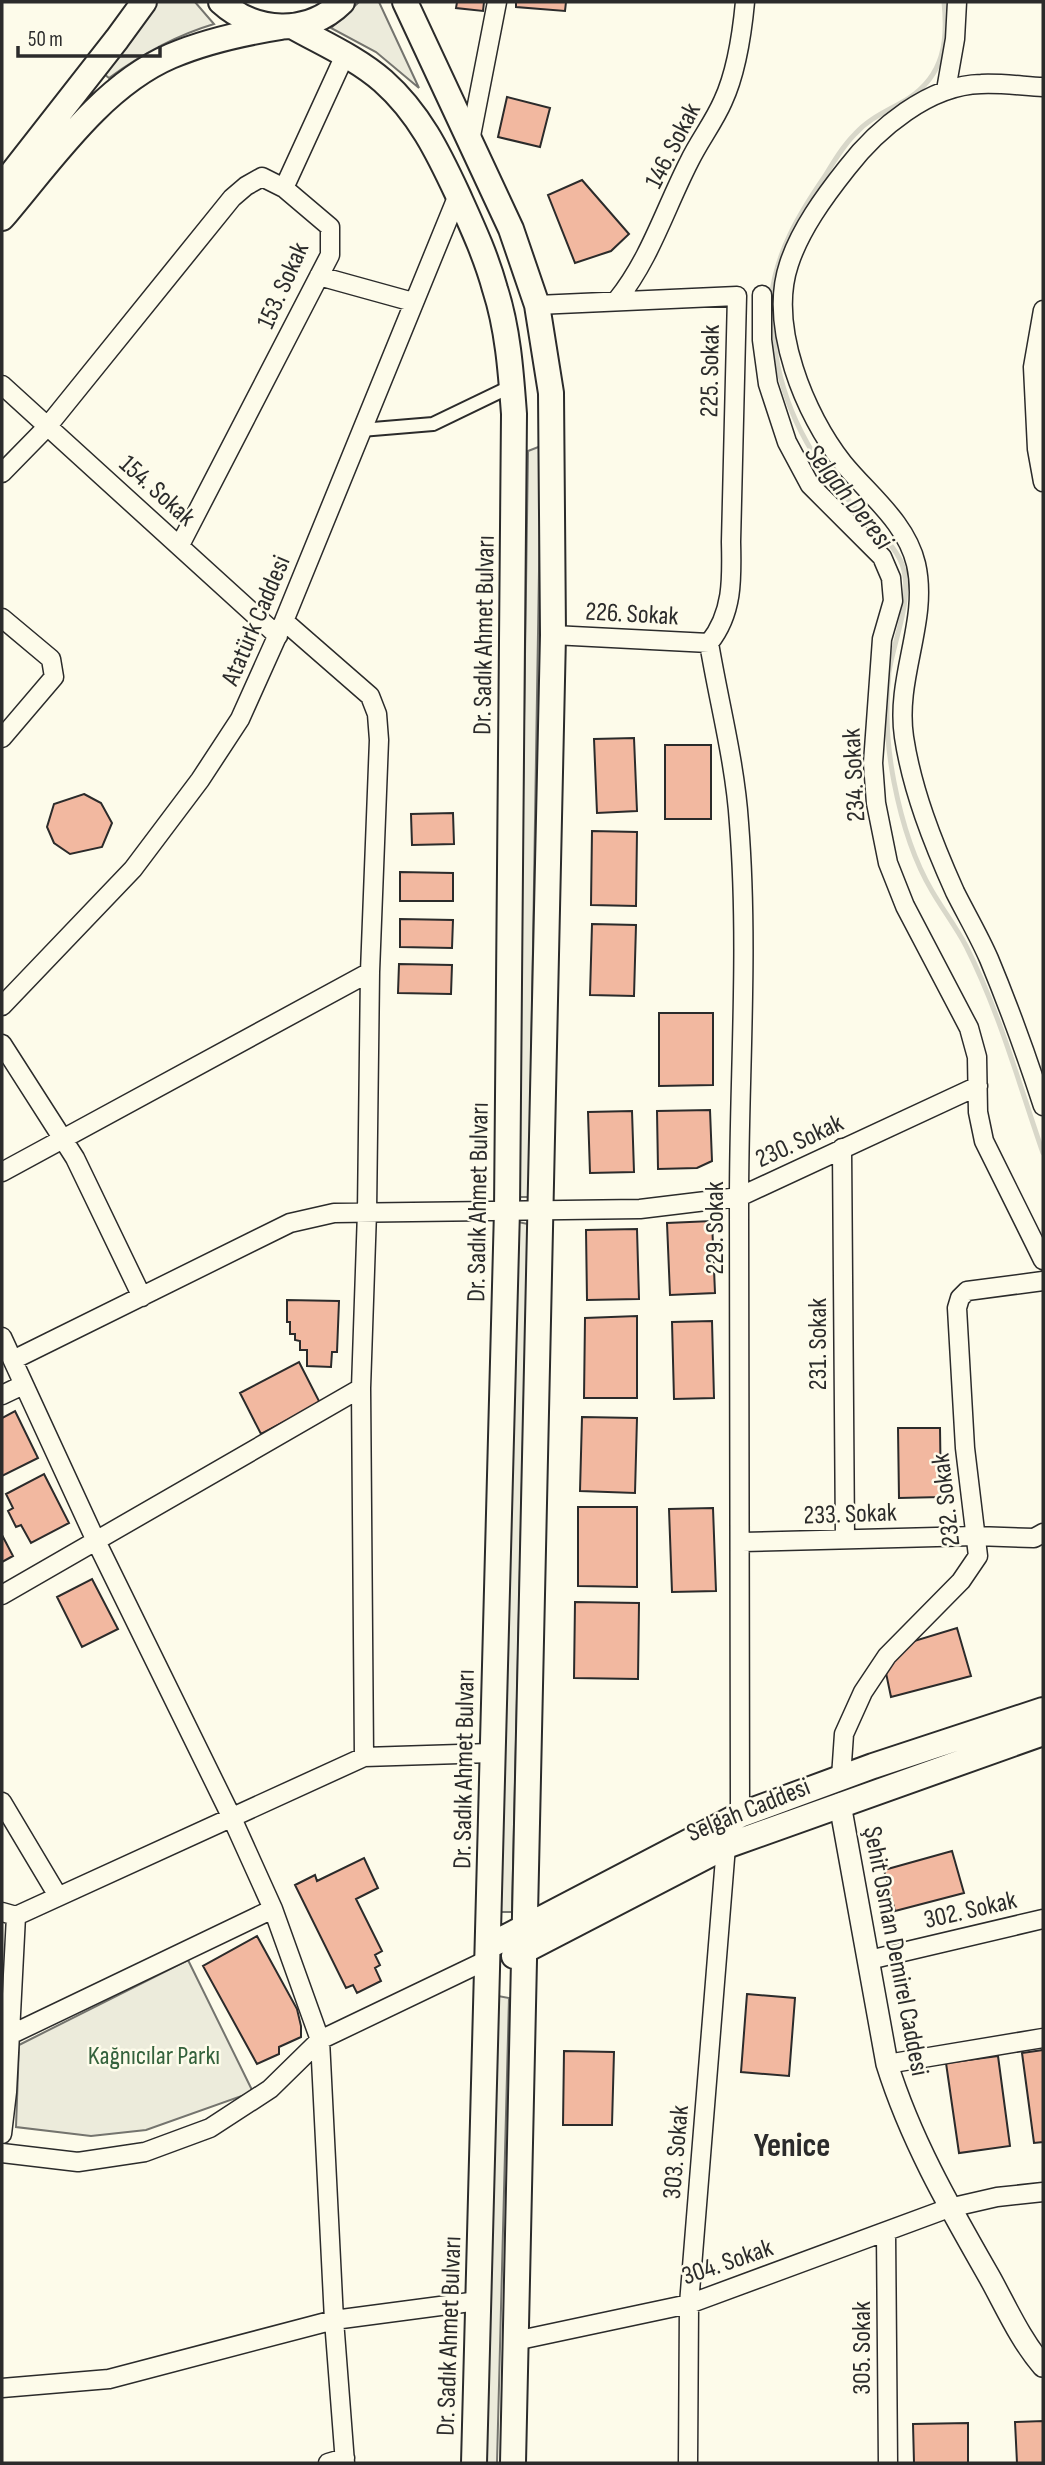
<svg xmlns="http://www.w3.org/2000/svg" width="1045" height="2465" viewBox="0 0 1045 2465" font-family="'Sofia Sans Condensed',sans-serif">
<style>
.green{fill:#ecebdb;stroke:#74746e;stroke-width:2}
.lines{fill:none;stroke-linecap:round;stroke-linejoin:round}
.stream{stroke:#d8d7c9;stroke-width:5}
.building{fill:#f2b8a0;stroke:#2b2b2b;stroke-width:2}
.pedestrian-casing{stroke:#2b2b2b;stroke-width:16}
.minor-casing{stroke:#2b2b2b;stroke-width:21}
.tertiary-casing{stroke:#2b2b2b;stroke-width:24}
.secondary-casing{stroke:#2b2b2b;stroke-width:28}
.pedestrian{stroke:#fdfbea;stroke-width:12}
.minor{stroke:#fdfbea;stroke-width:18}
.tertiary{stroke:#fdfbea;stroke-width:21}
.secondary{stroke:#fdfbea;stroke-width:24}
.labels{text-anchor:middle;stroke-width:5;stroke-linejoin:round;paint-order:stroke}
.street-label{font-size:26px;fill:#2b2b2b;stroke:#fdfbea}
.park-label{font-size:26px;fill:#34623c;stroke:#fdfbea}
.water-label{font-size:28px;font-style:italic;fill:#2b2b2b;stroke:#fdfbea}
.district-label{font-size:33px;font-weight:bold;fill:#2b2b2b;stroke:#fdfbea}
</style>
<rect width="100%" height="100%" fill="#fdfbea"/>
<path class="green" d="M156 2H195L214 24C174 36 142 54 109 78L104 74Z
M359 2H379L419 88 376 52 331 28Z
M541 446 529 1197H517L528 451Z
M518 1222 528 1224 512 1912H492Z
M188 1960 253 2092 146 2130 91 2136 16 2127 19 2045Z
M498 1996 509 1998 497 2463H482Z"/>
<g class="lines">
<path class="stream" d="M944 2C948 41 944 75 909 98 890 110 870 117 855 134 843 146 834 161 825 176 799 214 776 252 771 299 770 309 772 321 773 331 778 399 807 455 852 504 867 522 893 541 902 564 914 597 894 638 889 672 885 708 887 746 894 782 901 818 913 859 932 891 943 910 956 927 966 946 999 1011 1019 1084 1043 1153"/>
</g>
<path class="building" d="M457 2H484L483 11 456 8Z
M516 2H566L565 11 516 7Z
M507 97 550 108 540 147 498 137Z
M582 180 629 234 611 251 575 263 548 195Z
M634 738 637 811 597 813 594 739Z
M665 745H711V819H665Z
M84 794 101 803 112 823 102 847 70 854 54 843 47 827 54 804Z
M453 813 454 844 412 845 411 814Z
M592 831 637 832 636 906 591 905Z
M400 872 453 873V901H400Z
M400 919 453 920 452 948 400 947Z
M592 924 636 925 634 996 590 995Z
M399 964 452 965 451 994 398 993Z
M659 1013H713V1085L659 1086Z
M710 1110 712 1161 697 1168 658 1169 657 1111Z
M632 1111 634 1172 590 1173 588 1112Z
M712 1221 715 1293 670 1295 667 1223Z
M637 1229 639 1299 587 1300 586 1230Z
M287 1300 339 1301 337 1352H332L331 1367 307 1366V1350H300V1341L295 1340V1334H290V1322H287Z
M637 1316V1398H584L585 1318Z
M712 1321 714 1398 674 1399 672 1322Z
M299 1362 320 1403 261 1434 240 1393Z
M15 1411 38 1458 2 1476V1418Z
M582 1417 637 1418 635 1493 580 1491Z
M898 1428H940L941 1497 899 1498Z
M44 1474 69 1523 31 1543 21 1525 16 1527 8 1511 13 1508 6 1494Z
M578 1507H637V1587L578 1586Z
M713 1508 716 1591 672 1592 669 1509Z
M2 1535 13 1556 2 1562Z
M92 1579 118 1629 82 1647 57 1597Z
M575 1602 639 1603 638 1679 574 1678Z
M957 1628 971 1676 891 1697 886 1673 901 1645Z
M952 1851 964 1893 895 1911 884 1870Z
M364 1858 378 1888 356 1899 382 1951 375 1955 380 1965 375 1968 381 1981 357 1993 353 1985 346 1988 295 1885 315 1875 317 1881Z
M257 1936 297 2009 301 2026V2037L279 2047V2054L257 2064 203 1966Z
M747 1994 795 1998 789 2076 741 2072Z
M1043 2050V2142L1034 2143 1022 2053Z
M564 2051 614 2052 612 2125H563Z
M998 2056 1010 2146 959 2153 946 2063Z
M1043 2421V2463H1017L1015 2422Z
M968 2423V2463H914L913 2424Z"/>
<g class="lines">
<defs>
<path id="pedestrian" d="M361 430 433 424 512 386"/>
<path id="minor" d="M1043 87C1023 86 1001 83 981 84 929 85 877 129 847 168 824 197 800 230 789 264 768 326 805 415 843 463 869 495 906 522 916 564 929 621 895 677 904 737 912 790 933 843 955 892 966 914 979 936 989 959 1009 1007 1027 1057 1043 1106
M946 90 955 39 957 2
M470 141 497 2
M284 188 345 55
M319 276 413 302
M762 295V340L768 384 787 442 810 485 882 557 891 578 893 601 882 639 873 763 876 803 888 863 905 906 969 1028 977 1057 978 1112 984 1141 1043 1260
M617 300C650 259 665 209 689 162 699 141 714 122 723 101 737 71 742 34 745 2
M537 305 737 296 731 542C732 579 733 613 709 643
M1043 310 1033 367 1037 449 1043 482
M2 385 278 636
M2 473 47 427 232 198 246 186 262 177 284 188 330 227V255L180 545
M2 618 51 659 54 677 2 738
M284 621 370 696 377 714 379 740 370 972 367 1212 361 1388 364 1757
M553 635 709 643
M709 643C719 703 735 762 739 823 749 949 739 1075 739 1201 740 1406 741 1611 740 1815
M2 1006 133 869 200 780 240 719 284 621 458 195
M2 1044 75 1158 142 1297
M842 1148 845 1539
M2 1172 370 972
M2 1337 96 1541 231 1816 273 1909 320 2040 334 2320 345 2463
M13 1360 290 1223 334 1213 640 1209 739 1197 978 1086
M2 1395 23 1385
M742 1542 975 1536 1034 1538 1043 1533
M2 1595 361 1388
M841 1777 844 1734 863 1692 887 1656 961 1581 978 1556 965 1448 957 1308 960 1298 967 1291 1043 1281
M2 1802 58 1896
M2 1912 16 1916 364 1757 491 1753
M869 1960 1043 1919
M10 2035 273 1909
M887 2064 1043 2038
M2 2134 7 2092 16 1916
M2 2153 78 2162 145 2152 210 2128 270 2089 320 2040 489 1959
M886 2233 888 2463
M515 2341 689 2304 949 2208 997 2197 1043 2192
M2 2388 109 2379 334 2320 478 2301
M328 2463 345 2458
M688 2463 689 2304 726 1846"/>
<path id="tertiary" d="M840 1804 887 2064C911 2141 950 2208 990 2278 1006 2307 1021 2341 1043 2366"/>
<path id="secondary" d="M221 2C255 33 308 36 342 2
M405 2 511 229 537 305 551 393 553 635 513 2463
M292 26C322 43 357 58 383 81 419 113 438 152 458 195 472 226 486 256 495 289 508 329 511 373 514 414L507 1210 474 2463
M2 186 117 39 144 2
M2 218C50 162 101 86 171 56 206 41 243 33 281 27
M489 1946 740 1815 873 1766 1043 1710
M514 1956 726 1846 1043 1733"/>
</defs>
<use href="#pedestrian" class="pedestrian-casing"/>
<use href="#minor" class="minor-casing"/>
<use href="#tertiary" class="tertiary-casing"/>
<use href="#secondary" class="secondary-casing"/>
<use href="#pedestrian" class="pedestrian"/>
<use href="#minor" class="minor"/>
<use href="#tertiary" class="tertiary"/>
<use href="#secondary" class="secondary"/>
</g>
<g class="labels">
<g class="street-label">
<text transform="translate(672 145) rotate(-63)" y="9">146. Sokak</text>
<text transform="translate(282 285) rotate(-66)" y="9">153. Sokak</text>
<text transform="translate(709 371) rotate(-89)" y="9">225. Sokak</text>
<text transform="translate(158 490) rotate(42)" y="9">154. Sokak</text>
<text transform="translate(632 613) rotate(3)" y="9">226. Sokak</text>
<text transform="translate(255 620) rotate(-67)" y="9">Atatürk Caddesi</text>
<text transform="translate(483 635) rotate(-89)" y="9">Dr. Sadık Ahmet Bulvarı</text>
<text transform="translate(853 775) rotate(-93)" y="9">234. Sokak</text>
<text transform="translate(799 1140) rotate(-25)" y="9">230. Sokak</text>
<text transform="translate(477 1202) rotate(-89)" y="9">Dr. Sadık Ahmet Bulvarı</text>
<text transform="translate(714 1228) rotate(-90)" y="9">229. Sokak</text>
<text transform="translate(817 1344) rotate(-90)" y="9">231. Sokak</text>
<text transform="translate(945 1500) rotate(-97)" y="9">232. Sokak</text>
<text transform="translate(850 1513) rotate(-2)" y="9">233. Sokak</text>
<text transform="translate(463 1769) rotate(-89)" y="9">Dr. Sadık Ahmet Bulvarı</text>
<text transform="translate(748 1809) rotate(-22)" y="9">Selgah Caddesi</text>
<text transform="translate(970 1909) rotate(-13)" y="9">302. Sokak</text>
<text transform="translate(897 1951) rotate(79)" y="9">Şehit Osman Demirel Caddesi</text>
<text transform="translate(675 2152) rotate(-85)" y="9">303. Sokak</text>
<text transform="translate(727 2261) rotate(-19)" y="9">304. Sokak</text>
<text transform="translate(448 2336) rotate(-88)" y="9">Dr. Sadık Ahmet Bulvarı</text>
<text transform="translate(861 2348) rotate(-90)" y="9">305. Sokak</text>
</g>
<g class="park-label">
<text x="154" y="2064">Kağnıcılar Parkı</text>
</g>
<g class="water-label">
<text transform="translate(850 496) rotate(52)" y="10">Selgah Deresi</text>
</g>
<g class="district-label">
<text x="792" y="2156">Yenice</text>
</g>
</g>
<rect width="1045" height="2465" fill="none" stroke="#2b2b2b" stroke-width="7"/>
<path d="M18 46v10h142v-10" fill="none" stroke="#2b2b2b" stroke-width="3.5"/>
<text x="28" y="46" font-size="21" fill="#2b2b2b" stroke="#fdfbea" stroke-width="5" paint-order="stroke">50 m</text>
</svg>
